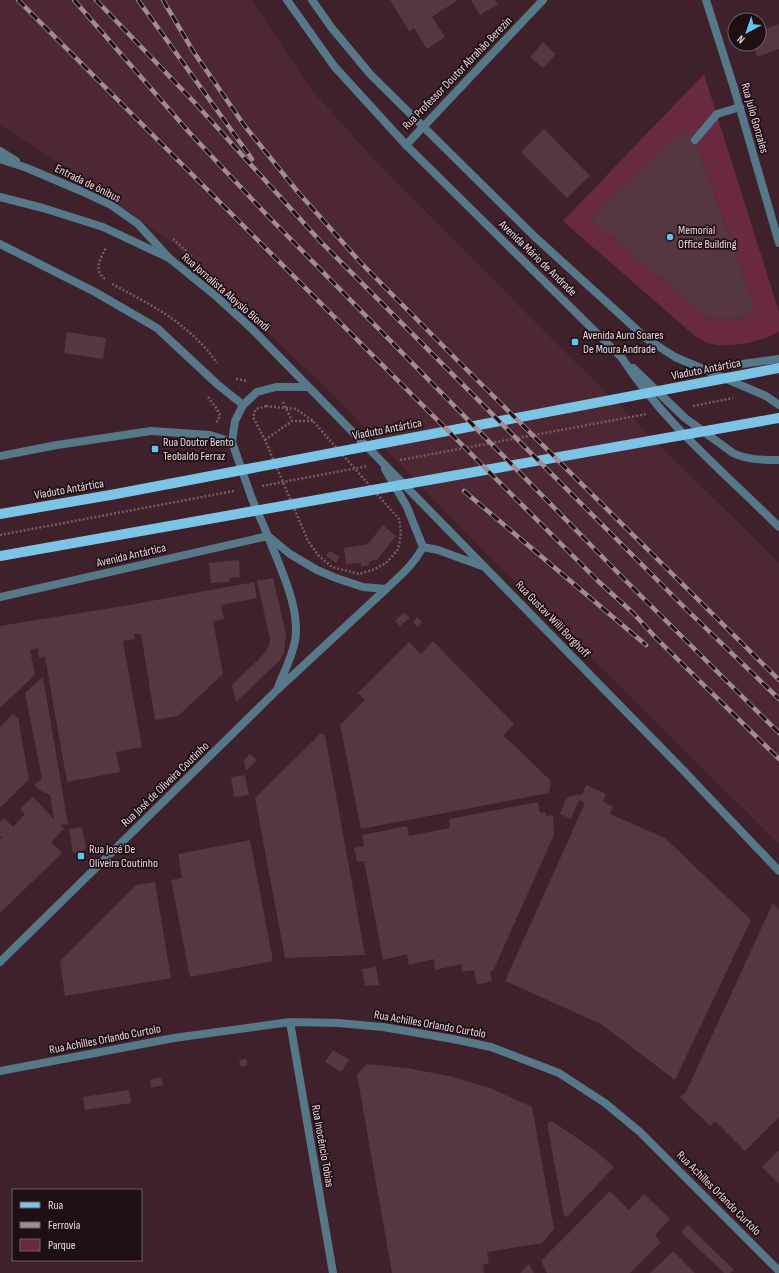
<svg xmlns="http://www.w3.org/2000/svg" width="779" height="1273" viewBox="0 0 779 1273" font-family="'Sofia Sans Condensed',sans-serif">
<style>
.built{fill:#4d2834}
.green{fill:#692941;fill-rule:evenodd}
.building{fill:#563640}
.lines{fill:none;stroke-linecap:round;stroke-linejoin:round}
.path{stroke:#755b64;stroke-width:2.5;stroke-dasharray:2 2;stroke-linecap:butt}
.service{stroke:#567888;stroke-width:8}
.minor{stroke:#567888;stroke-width:8}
.tertiary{stroke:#567888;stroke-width:8}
.primary{stroke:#7bc4e6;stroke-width:10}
.rail-casing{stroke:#a38b93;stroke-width:4.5}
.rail{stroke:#1d0f14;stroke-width:3;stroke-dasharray:9;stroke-linecap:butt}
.poi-dot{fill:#65c4ef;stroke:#1d0f14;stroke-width:1.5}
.labels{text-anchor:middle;stroke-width:3.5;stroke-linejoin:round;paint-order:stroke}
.street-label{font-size:12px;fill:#ebd7dd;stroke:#1d0f14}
.poi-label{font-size:12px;fill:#ebd7dd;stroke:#1d0f14;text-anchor:start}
</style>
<rect width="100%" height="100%" fill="#3e212b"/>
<path class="built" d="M0 0H252L309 87 371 156 552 339 779 563V844L485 552 327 389 174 244 61 164 0 125Z"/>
<path class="green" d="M704 74 779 312V331C765 342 728 348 711 344 706 343 701 339 696 337L563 221ZM682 130 695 140 754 306 747 318 719 320 706 317 590 219Z"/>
<path class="building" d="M390 0H458L432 17 445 37 427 49 414 28 409 31Z
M471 0H495L498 4 480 15Z
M779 24V49L757 57 753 44H759V31Z
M543 42 556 54 543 68 530 57Z
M544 129 590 176 567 198 521 152Z
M682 130 695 140 754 306 747 318 719 320 706 317 590 219Z
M67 332 106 338 103 359 64 353Z
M383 525 396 536 378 559 369 562V565L361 567V563L346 564 344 548 368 544Z
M330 551 340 557 336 563 326 556Z
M239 560 240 577 229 578V582L211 583 209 563Z
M273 578 286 634 284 653 280 660 236 702 232 685 263 655 269 646 270 639 257 581Z
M254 582 257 598 221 605 224 619 213 621 223 674 178 716 155 720 141 634H134L135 639 123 641 142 747 116 752 120 772 67 782 45 657 39 658 38 648 30 650 35 675 0 708V626L129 605Z
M404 612 410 618 400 626 395 621Z
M417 617 422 622 418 627 413 622Z
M433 641 514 724 503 735 551 781 549 793 361 829 340 725 365 700 358 693 409 642 421 654Z
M43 677 68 824 60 825 64 829 51 842 62 853 0 913V839L2 837 0 836V822L4 818 13 827 25 814 20 809 33 797 54 819 50 795 41 791 34 785 42 778 25 693Z
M13 714 18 718 29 779 0 808V727Z
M321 733 325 735 365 955 285 958 255 798Z
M250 754 257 760 246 771 244 760Z
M245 775 249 795 234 797 231 777Z
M586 785 606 794 603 802 613 806 610 814 665 838 751 920 675 1080 601 1024 505 981 585 803 579 800 571 819 560 814 567 797 582 794Z
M538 802 540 813 545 812 546 816 553 815 554 835 493 971 490 972 492 981 477 985 474 970 462 972 461 964 435 970 434 959 409 965 407 954 383 960 364 861H357L354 848 364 846 362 835 407 826 409 836 450 828 449 819Z
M82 827 86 848 83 851 73 853 69 829Z
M250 840 273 961 190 977 171 880 182 878 178 854Z
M155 882 171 978 65 996 60 961 136 885Z
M773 903 779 910V1117L745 1151 715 1121 710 1126 680 1097 686 1092Z
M376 967 379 985 365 986 362 969Z
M333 1050 349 1060 341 1072 325 1062Z
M246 1059 248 1065 241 1067 239 1060Z
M367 1064 407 1068 449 1076 490 1088 532 1107 554 1229 542 1243 487 1252 489 1263 483 1265 484 1273H392L357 1075Z
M161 1077 163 1085 151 1088 150 1080Z
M129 1090 131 1103 85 1110 83 1097Z
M552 1121 596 1151 614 1167 567 1217 564 1216 547 1123Z
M779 1150V1184L762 1167Z
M610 1191 629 1210 644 1194 670 1219 655 1235 661 1242 630 1273H547L541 1261Z
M688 1225 734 1270 730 1273H724L681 1232Z
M673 1251 695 1273H650Z
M529 1264 534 1273H520Z"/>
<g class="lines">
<path class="path" d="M173 239 192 256
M105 279C93 270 100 259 106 248
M112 284C152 305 191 325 217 363
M236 379 248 381
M208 397 217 409 220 416 216 423
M283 402 292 421
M266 406 296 409 313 421 399 519 401 532 399 545 397 551 386 563 375 569 359 574 332 567 319 556 308 541 265 440 253 417 256 409Z
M693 406 733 398
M265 440 292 421H313
M400 460 647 414
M262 486 368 466
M0 535 234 491"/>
<path class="service" d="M695 140 717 114 740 107
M0 151 16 161
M0 159 27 168 81 191 111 205 138 224 169 258
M0 244 95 292 157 328 217 384 243 405"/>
<path class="minor" d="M406 145 543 0
M268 536C279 566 301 608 295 641 292 657 284 672 278 687
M0 962 277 690 386 589
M290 1022 333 1273
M0 1071 174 1038 290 1022 338 1023 383 1027 453 1039 491 1047 559 1073 605 1103 640 1132 779 1271"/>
<path class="tertiary" d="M287 0 334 66 406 145 622 358C663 422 725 473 779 527
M312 0 331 27 370 74 535 237 647 339 675 357 766 396 779 405
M706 0 734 88 779 243
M0 197 43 208 103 227 169 258 217 297 251 328 682 769 779 871
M633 368 685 418 733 453C747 460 763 460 779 460
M705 369 779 359
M308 387H276L257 392 243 405 235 421 232 442 252 499 268 536 290 554 317 570 336 578 363 587 386 589C400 576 414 564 423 547
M0 456 57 445 151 431 210 435 232 442
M385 469 407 507 423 547
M423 547 438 550 482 566
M0 597 268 536"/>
<path class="primary" d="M0 514 116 494 779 368
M0 556 779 418"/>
<defs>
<path id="rail" d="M18 0 598 581 633 613 657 639 779 759
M74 0 188 131 265 213 628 583 779 733
M96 0 195 103 321 242 688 611 779 699
M138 0 252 159
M163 0 193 51 244 125 297 191 362 264 458 361 779 680
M464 491 646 645"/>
</defs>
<use href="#rail" class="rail-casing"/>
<use href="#rail" class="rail"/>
</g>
<g class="poi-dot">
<circle cx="670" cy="237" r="4"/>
<rect x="571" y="338" width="8" height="8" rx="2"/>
<rect x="151" y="445" width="8" height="8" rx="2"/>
<rect x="77" y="852" width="8" height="8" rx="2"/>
</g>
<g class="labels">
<g class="street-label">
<text transform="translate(457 73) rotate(-46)" y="4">Rua Professor Doutor Abrahão Berezin</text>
<text transform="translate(755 118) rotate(74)" y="4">Rua Julio Gonzales</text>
<text transform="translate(88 183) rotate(26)" y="4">Entrada de ônibus</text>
<text transform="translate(538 258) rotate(44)" y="4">Avenida Mário de Andrade</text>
<text transform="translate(226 292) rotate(41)" y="4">Rua Jornalista Aloysio Biondi</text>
<text transform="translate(706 369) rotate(-11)" y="4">Viaduto Antártica</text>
<text transform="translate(387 429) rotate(-11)" y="4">Viaduto Antártica</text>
<text transform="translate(69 489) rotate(-10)" y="4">Viaduto Antártica</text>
<text transform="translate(131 555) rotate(-13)" y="4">Avenida Antártica</text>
<text transform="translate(553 619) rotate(46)" y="4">Rua Gustav Willi Borghoff</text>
<text transform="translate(165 784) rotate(-44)" y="4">Rua José de Oliveira Coutinho</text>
<text transform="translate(430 1024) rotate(10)" y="4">Rua Achilles Orlando Curtolo</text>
<text transform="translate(105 1039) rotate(-11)" y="4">Rua Achilles Orlando Curtolo</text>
<text transform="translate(323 1146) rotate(80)" y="4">Rua Inocêncio Tobias</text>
<text transform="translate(719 1193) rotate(45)" y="4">Rua Achilles Orlando Curtolo</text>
</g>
<g class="poi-label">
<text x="678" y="234">Memorial<tspan x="678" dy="14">Office Building</tspan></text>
<text x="583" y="339">Avenida Auro Soares<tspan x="583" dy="14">De Moura Andrade</tspan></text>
<text x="163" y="446">Rua Doutor Bento<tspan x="163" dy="14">Teobaldo Ferraz</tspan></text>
<text x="89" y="853">Rua José De<tspan x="89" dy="14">Oliveira Coutinho</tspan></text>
</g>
</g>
<rect x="12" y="1189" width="130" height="72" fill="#1d0f14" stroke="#6f5f64"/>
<rect x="20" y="1202" width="20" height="6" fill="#7bc4e6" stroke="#6f5f64"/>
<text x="48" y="1209" font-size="12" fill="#ebd7dd">Rua</text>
<rect x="20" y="1222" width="20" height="6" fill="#a38b93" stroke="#6f5f64"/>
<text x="48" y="1229" font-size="12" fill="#ebd7dd">Ferrovia</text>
<rect x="20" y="1239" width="20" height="12" fill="#692941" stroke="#6f5f64"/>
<text x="48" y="1249" font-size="12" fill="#ebd7dd">Parque</text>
<g transform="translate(747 32) rotate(220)"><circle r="19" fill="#1d0f14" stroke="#6f5f64"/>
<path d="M0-3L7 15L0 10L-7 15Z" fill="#65c4ef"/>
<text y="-6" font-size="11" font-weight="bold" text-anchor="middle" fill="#ebd7dd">N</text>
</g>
</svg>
